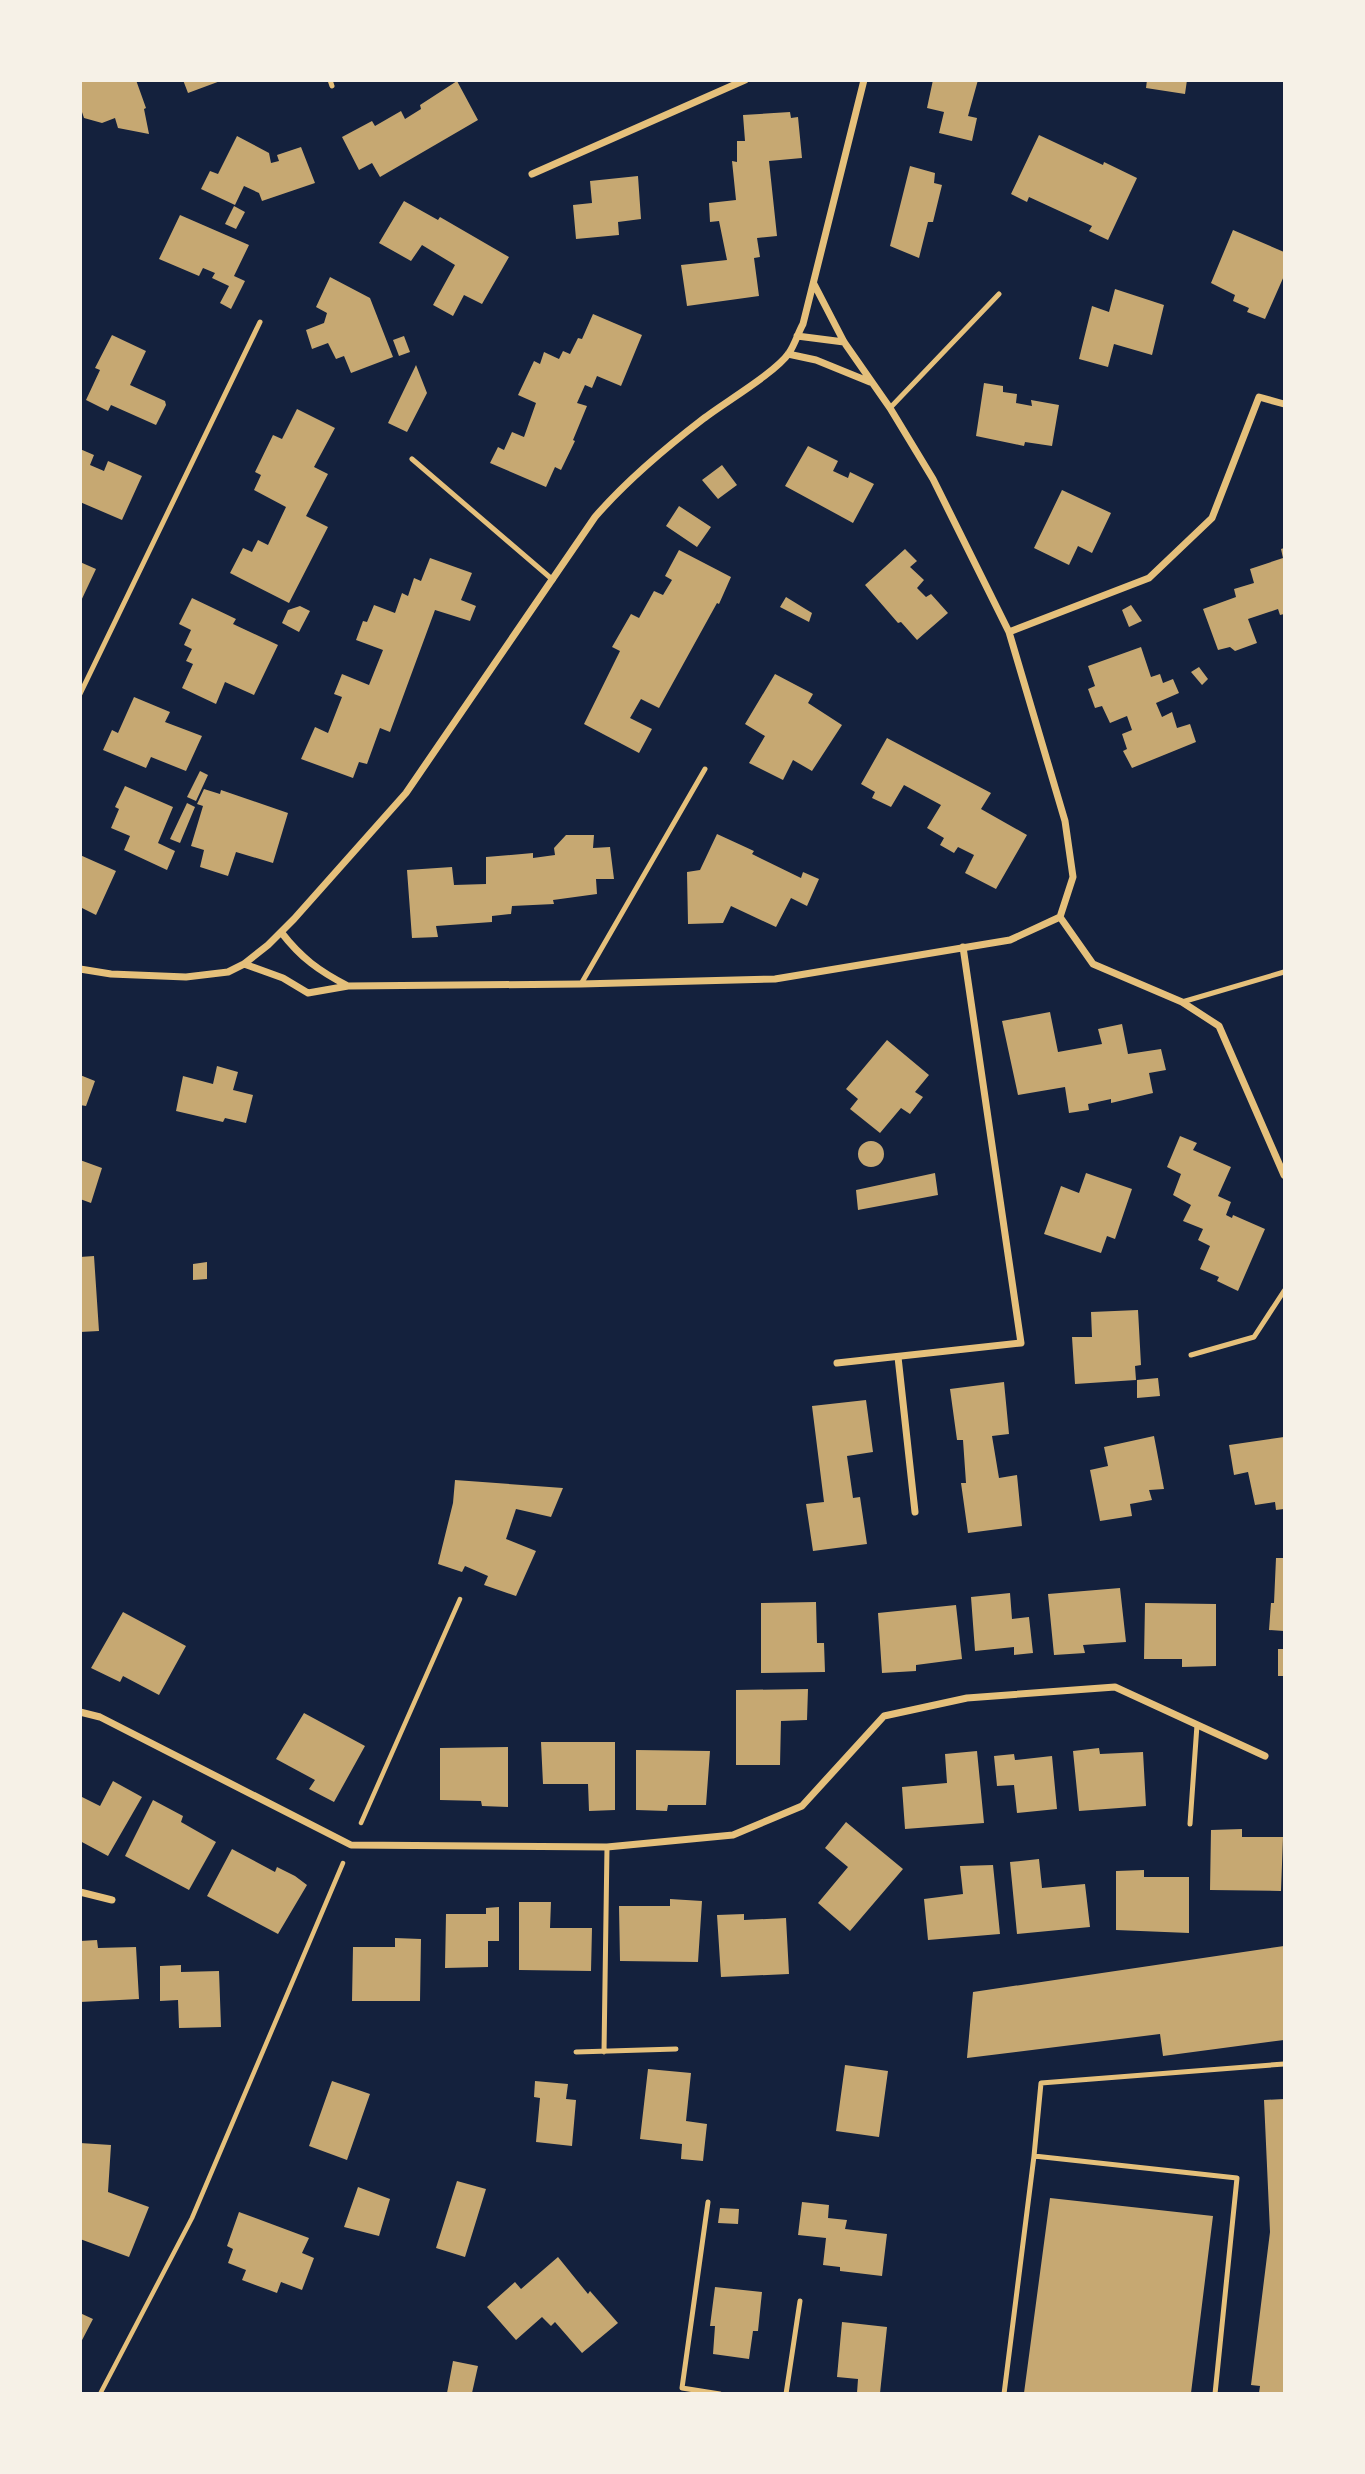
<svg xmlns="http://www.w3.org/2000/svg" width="1365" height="2474" viewBox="0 0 1365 2474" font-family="'Roboto Condensed',sans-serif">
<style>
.building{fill:#c6a872}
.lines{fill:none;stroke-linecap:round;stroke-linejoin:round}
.path{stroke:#e5c07b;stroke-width:4.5}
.service{stroke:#e5c07b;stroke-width:5}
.minor{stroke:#e5c07b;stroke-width:7}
</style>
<rect width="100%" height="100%" fill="#14213d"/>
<path class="building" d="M80 80H136L146 108 144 109 149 134 118 128 115 118 102 123 84 118 80 106Z
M183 80H223L188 93Z
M933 80H978L968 116 977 118 972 141 939 133 944 112 927 108Z
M1147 80H1187L1185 94 1146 88Z
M457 81 478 120 380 177 372 163 359 170 342 137 372 121 375 126 401 111 405 119 421 109 420 105Z
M790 112 791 118 798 117 802 158 769 161 777 236 757 238 760 257 754 258 759 296 687 306 681 265 727 260 719 221 710 222 709 203 736 200 732 161 737 162V141H745L743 115Z
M1039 135 1103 165 1104 162 1137 178 1108 240 1089 231 1092 226 1029 197 1027 202 1011 194Z
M237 136 269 153 271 163 279 161 277 155 301 147 315 183 262 201 259 193 244 186 235 205 201 189 210 171 218 174Z
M910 166 935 173 934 183 942 185 933 222H928L919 258 890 246Z
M638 176 641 219 618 222 619 235 576 239 573 205 592 203 590 181Z
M404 201 438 220 440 217 509 257 482 304 464 295 453 316 433 305 455 265 422 245 411 261 379 243Z
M234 206 245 212 236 229 225 224Z
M180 215 249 245 234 276 245 281 231 309 220 303 229 286 212 278 215 273 203 268 199 276 159 259Z
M1233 230 1284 252V276L1265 319 1247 312 1249 308 1233 301 1235 295 1211 283Z
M330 277 370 298 393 357 351 373 344 356 336 359 328 343 312 349 306 330 324 323 327 313 316 307Z
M1115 289 1164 305 1152 355 1114 344 1108 367 1079 359 1092 306 1109 312Z
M593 314 642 335 621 386 597 376 592 388 585 385 577 403 587 406 573 440 575 441 561 470 555 467 546 487 490 463 498 447 504 450 512 432 524 437 536 403 518 395 534 361 540 364 544 352 559 359 563 351 570 354 578 338 582 339Z
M112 335 146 351 130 385 165 401 166 405 156 425 111 405 108 411 86 400 100 370 95 368Z
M404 336 410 352 399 356 393 340Z
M416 365 427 393 407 432 388 423Z
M984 383 1003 386V392L1017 394 1016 403 1032 406 1031 400 1059 405 1052 446 1025 442 1024 446 976 436Z
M297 409 335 428 314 467 328 474 306 516 328 527 289 603 230 573 243 548 252 552 258 540 268 545 286 507 254 490 261 475 255 472 273 435 282 439Z
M808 446 838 461 833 471 848 478 850 472 874 484 853 523 785 486Z
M80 449 94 455 90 465 104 471 108 461 142 476 122 520 80 502Z
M722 465 737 485 718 499 702 480Z
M1062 490 1111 513 1092 553 1078 546 1069 565 1034 548Z
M679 506 711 527 697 547 666 526Z
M1284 548V614L1280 615 1278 609 1248 619 1257 643 1235 651 1230 647 1218 650 1203 609 1236 597 1234 589 1254 583 1250 569 1283 558 1281 549Z
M905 549 917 561 910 567 924 580 917 588 926 597 931 594 948 613 917 640 901 622 898 623 865 585Z
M679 550 731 577 719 604 717 603 659 708 641 699 630 718 652 729 639 753 584 724 620 651 612 647 631 614 639 618 654 591 663 595 672 580 665 576Z
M430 558 472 573 461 600 476 606 470 621 435 610 390 732 380 728 367 764 359 762 353 778 301 759 315 727 328 733 342 697 334 694 342 674 369 685 383 650 356 640 363 621 367 622 374 605 395 613 402 593 408 596 414 578 421 581Z
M80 562 96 569 80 603Z
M786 597 812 613 809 622 780 607Z
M192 598 236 619 233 624 278 645 254 695 225 682 216 704 182 688 193 664 186 661 192 649 184 645 191 630 179 624Z
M1131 605 1142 621 1129 627 1122 610Z
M300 606 310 611 299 632 282 623 288 610Z
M1141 647 1151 677 1160 674 1163 683 1173 679 1179 693 1156 703 1162 717 1172 712 1177 728 1190 724 1196 742 1132 768 1123 751 1127 749 1122 734 1132 730 1127 716 1110 723 1102 706 1095 708 1088 689 1095 686 1088 666Z
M1199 667 1208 679 1202 685 1191 672Z
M775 674 813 694 808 703 842 725 812 771 793 760 783 780 749 763 765 736 745 724Z
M134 697 170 712 165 722 202 736 186 771 151 757 146 768 103 750 112 730 118 733Z
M887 738 991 793 981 809 1027 835 996 889 965 873 974 855 958 847 954 853 940 845 944 838 927 828 941 805 904 785 891 807 872 798 875 792 861 784Z
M200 771 208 775 196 801 187 797Z
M125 786 173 807 158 843 175 851 167 870 124 850 130 836 111 828 119 809 115 807Z
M204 789 220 794 221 790 288 813 273 863 236 852 228 876 200 867 204 850 191 846 203 806 197 804Z
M187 803 195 807 180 843 170 839Z
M717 834 754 851 752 854 801 878 803 872 819 879 807 906 791 898 776 927 731 906 723 923 688 924 687 872 700 870Z
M566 835H594L593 848 610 847 614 879H596L597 894 553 900 554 904 512 906 511 914 492 916V922L436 926 438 937 412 938 407 870 452 867 454 885 486 884V857L533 853V858L555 855 554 848Z
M80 855 116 871 96 915 80 907Z
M1050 1012 1058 1052 1102 1044 1098 1029 1122 1024 1128 1054 1161 1049 1166 1070 1149 1073 1153 1093 1111 1103V1099L1088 1104 1089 1110 1069 1113 1065 1087 1018 1095 1002 1021Z
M887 1040 929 1075 915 1092 923 1097 910 1114 901 1108 880 1133 850 1109 858 1099 846 1089Z
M217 1066 238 1072 233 1090 253 1095 246 1123 225 1118 223 1122 176 1111 183 1076 213 1084Z
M80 1075 95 1081 86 1106 80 1105Z
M1180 1136 1197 1143 1193 1150 1231 1167 1218 1196 1231 1202 1226 1215 1232 1218 1233 1215 1265 1229 1238 1291 1217 1281 1219 1277 1200 1269 1210 1246 1198 1240 1203 1229 1183 1221 1191 1205 1173 1195 1181 1174 1167 1167Z
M858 1154a13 13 0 1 1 26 0a13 13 0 1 1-26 0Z
M80 1160 102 1168 91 1203 80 1199Z
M935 1173 938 1195 858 1210 856 1190Z
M1086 1173 1132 1189 1115 1239 1107 1236 1101 1253 1044 1234 1061 1186 1079 1193Z
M94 1256 99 1331 80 1332V1257Z
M207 1262V1279L193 1280V1264Z
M1138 1310 1141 1365 1135 1366 1136 1380 1075 1384 1072 1337H1092L1091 1312Z
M1158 1378 1160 1396 1137 1398V1380Z
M1004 1382 1009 1434 992 1436 999 1478 1017 1475 1022 1526 968 1533 961 1483H966L963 1440H957L950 1389Z
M866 1400 873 1452 847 1456 853 1498 860 1497 867 1544 813 1551 806 1504 824 1502 812 1406Z
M1154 1436 1164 1489 1149 1490 1152 1500 1130 1504 1132 1516 1100 1521 1090 1470 1108 1466 1104 1447Z
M1284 1437V1509L1276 1510 1275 1502 1255 1505 1248 1472 1234 1475 1229 1445Z
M455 1480 563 1488 551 1517 516 1509 506 1539 536 1551 516 1596 484 1585 488 1576 465 1566 462 1572 438 1564 453 1503Z
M1276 1558H1284V1631L1269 1630 1271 1603H1274Z
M1120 1588 1126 1642 1083 1645 1085 1653 1054 1655 1048 1594Z
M1010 1593 1012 1619 1029 1617 1033 1653 1014 1655V1647L975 1651 971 1597Z
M816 1602 817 1643H824L825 1672 761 1673V1603Z
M1145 1603 1216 1604V1666L1182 1667V1659H1144Z
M956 1605 962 1659 916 1665V1671L882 1673 878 1613Z
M123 1612 186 1646 159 1695 123 1676 120 1682 91 1668Z
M1278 1649H1284V1676H1278Z
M808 1689 807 1720 781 1721 780 1765H736V1690Z
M304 1713 365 1746 334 1802 309 1789 315 1780 276 1759Z
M541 1742H615V1810L589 1811 588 1784H543Z
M508 1747V1807L482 1806 481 1801 440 1800V1748Z
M1099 1748 1100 1754 1143 1752 1146 1806 1079 1811 1073 1751Z
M636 1750 710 1751 706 1805H668L667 1811 636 1810Z
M977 1751 984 1823 905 1829 902 1787 947 1783 945 1754Z
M1014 1754 1015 1760 1052 1756 1057 1809 1017 1813 1014 1785 997 1786 994 1756Z
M113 1781 142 1797 108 1856 80 1841V1796L100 1806Z
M153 1800 183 1816 181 1822 216 1842 189 1890 125 1856Z
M846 1822 903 1869 850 1931 818 1903 848 1867 825 1848Z
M1242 1829V1837H1283L1281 1891 1210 1890 1211 1830Z
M232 1849 275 1872 277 1867 295 1876 307 1885 278 1934 207 1896Z
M1039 1859 1042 1888 1085 1884 1090 1927 1017 1934 1010 1862Z
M993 1865 1000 1934 928 1940 924 1899 963 1894 960 1866Z
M1144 1870V1877H1189V1933L1116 1930V1871Z
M670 1899 702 1901 698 1962 620 1961 619 1906H670Z
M519 1902H551L550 1928H592L591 1971 519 1970Z
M499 1907V1941H488V1967L445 1968 446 1914H486V1908Z
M744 1914V1920L786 1918 789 1974 721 1977 717 1915Z
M395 1938 421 1939 420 2001H352L353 1947H395Z
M97 1940 98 1948 136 1947 139 1999 80 2002V1941Z
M1284 1946V2040L1163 2056 1160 2034 967 2058 973 1992Z
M181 1965V1972L219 1971 221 2027 179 2028 178 2000 160 2001V1966Z
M845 2065 888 2071 879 2137 836 2131Z
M648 2069 691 2073 686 2121 707 2124 703 2161 681 2159 682 2144 640 2139Z
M332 2081 370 2094 347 2160 309 2146Z
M535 2081 568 2084 566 2099 576 2100 572 2146 536 2142 540 2098 534 2097Z
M1284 2099V2393H1259L1260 2386 1251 2385 1270 2232 1264 2100Z
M80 2143 111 2145 108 2192 149 2207 129 2257 80 2239Z
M457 2181 486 2189 465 2257 436 2248Z
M358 2187 390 2199 379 2236 344 2227Z
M1050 2198 1213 2216 1191 2393H1024Z
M802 2202 829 2205 828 2218 847 2220 845 2229 887 2234 882 2276 840 2271V2267L823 2265 826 2238 798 2235Z
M720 2208 739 2209 738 2224 718 2223Z
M239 2212 309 2238 302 2253 314 2258 302 2290 281 2282 277 2293 242 2280 246 2270 228 2263 233 2249 227 2246Z
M558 2257 588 2294 590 2291 618 2323 582 2353 555 2322 551 2326 542 2317 516 2340 487 2307 515 2282 521 2289Z
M715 2287 762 2292 758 2331H753L749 2359 713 2354 715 2326H710Z
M80 2313 93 2319 80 2344Z
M842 2322 887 2327 880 2393H857L858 2379 837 2377Z
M453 2361 478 2366 472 2393H447Z"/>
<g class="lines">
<path class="path" d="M361 1823 460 1599
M100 2394 192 2218 343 1863"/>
<path class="service" d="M330 80 332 86
M890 408 999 294
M412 459 553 580
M80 694 260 322
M581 984 705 769
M1182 1002 1284 972
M1191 1355 1254 1337 1284 1291
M1190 1824 1197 1725
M576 2052 676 2049
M604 2052 607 1847
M1034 2156 1041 2083 1284 2064
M708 2202 682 2388 720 2394
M786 2394 800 2301
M1004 2394 1034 2156 1237 2178 1215 2394"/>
<path class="minor" d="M532 174 745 80
M814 284 844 342 890 408 933 479 1009 632 1065 821 1073 877 1060 917 1093 964 1182 1002 1219 1026 1284 1175
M797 336 844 342
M788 354 816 360 870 382
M1009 632 1149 578 1212 518 1259 397 1284 404
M244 964 283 978 308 993 348 986C319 971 301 958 281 932
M80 969 111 974 186 977 228 972 244 964 268 945 294 919 406 793 595 517C627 480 664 449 703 419 725 402 775 373 789 353 795 344 798 333 803 324L864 80
M348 986 581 984 775 979 1010 940 1060 917
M898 1357 915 1512
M837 1363 1021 1343 963 947
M80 1712 100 1717 351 1845 607 1847 733 1835 802 1806 884 1716 967 1698 1115 1687 1265 1756
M80 1892 112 1900"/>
</g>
<rect width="1365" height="2474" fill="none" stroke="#f6f1e7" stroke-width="164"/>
</svg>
